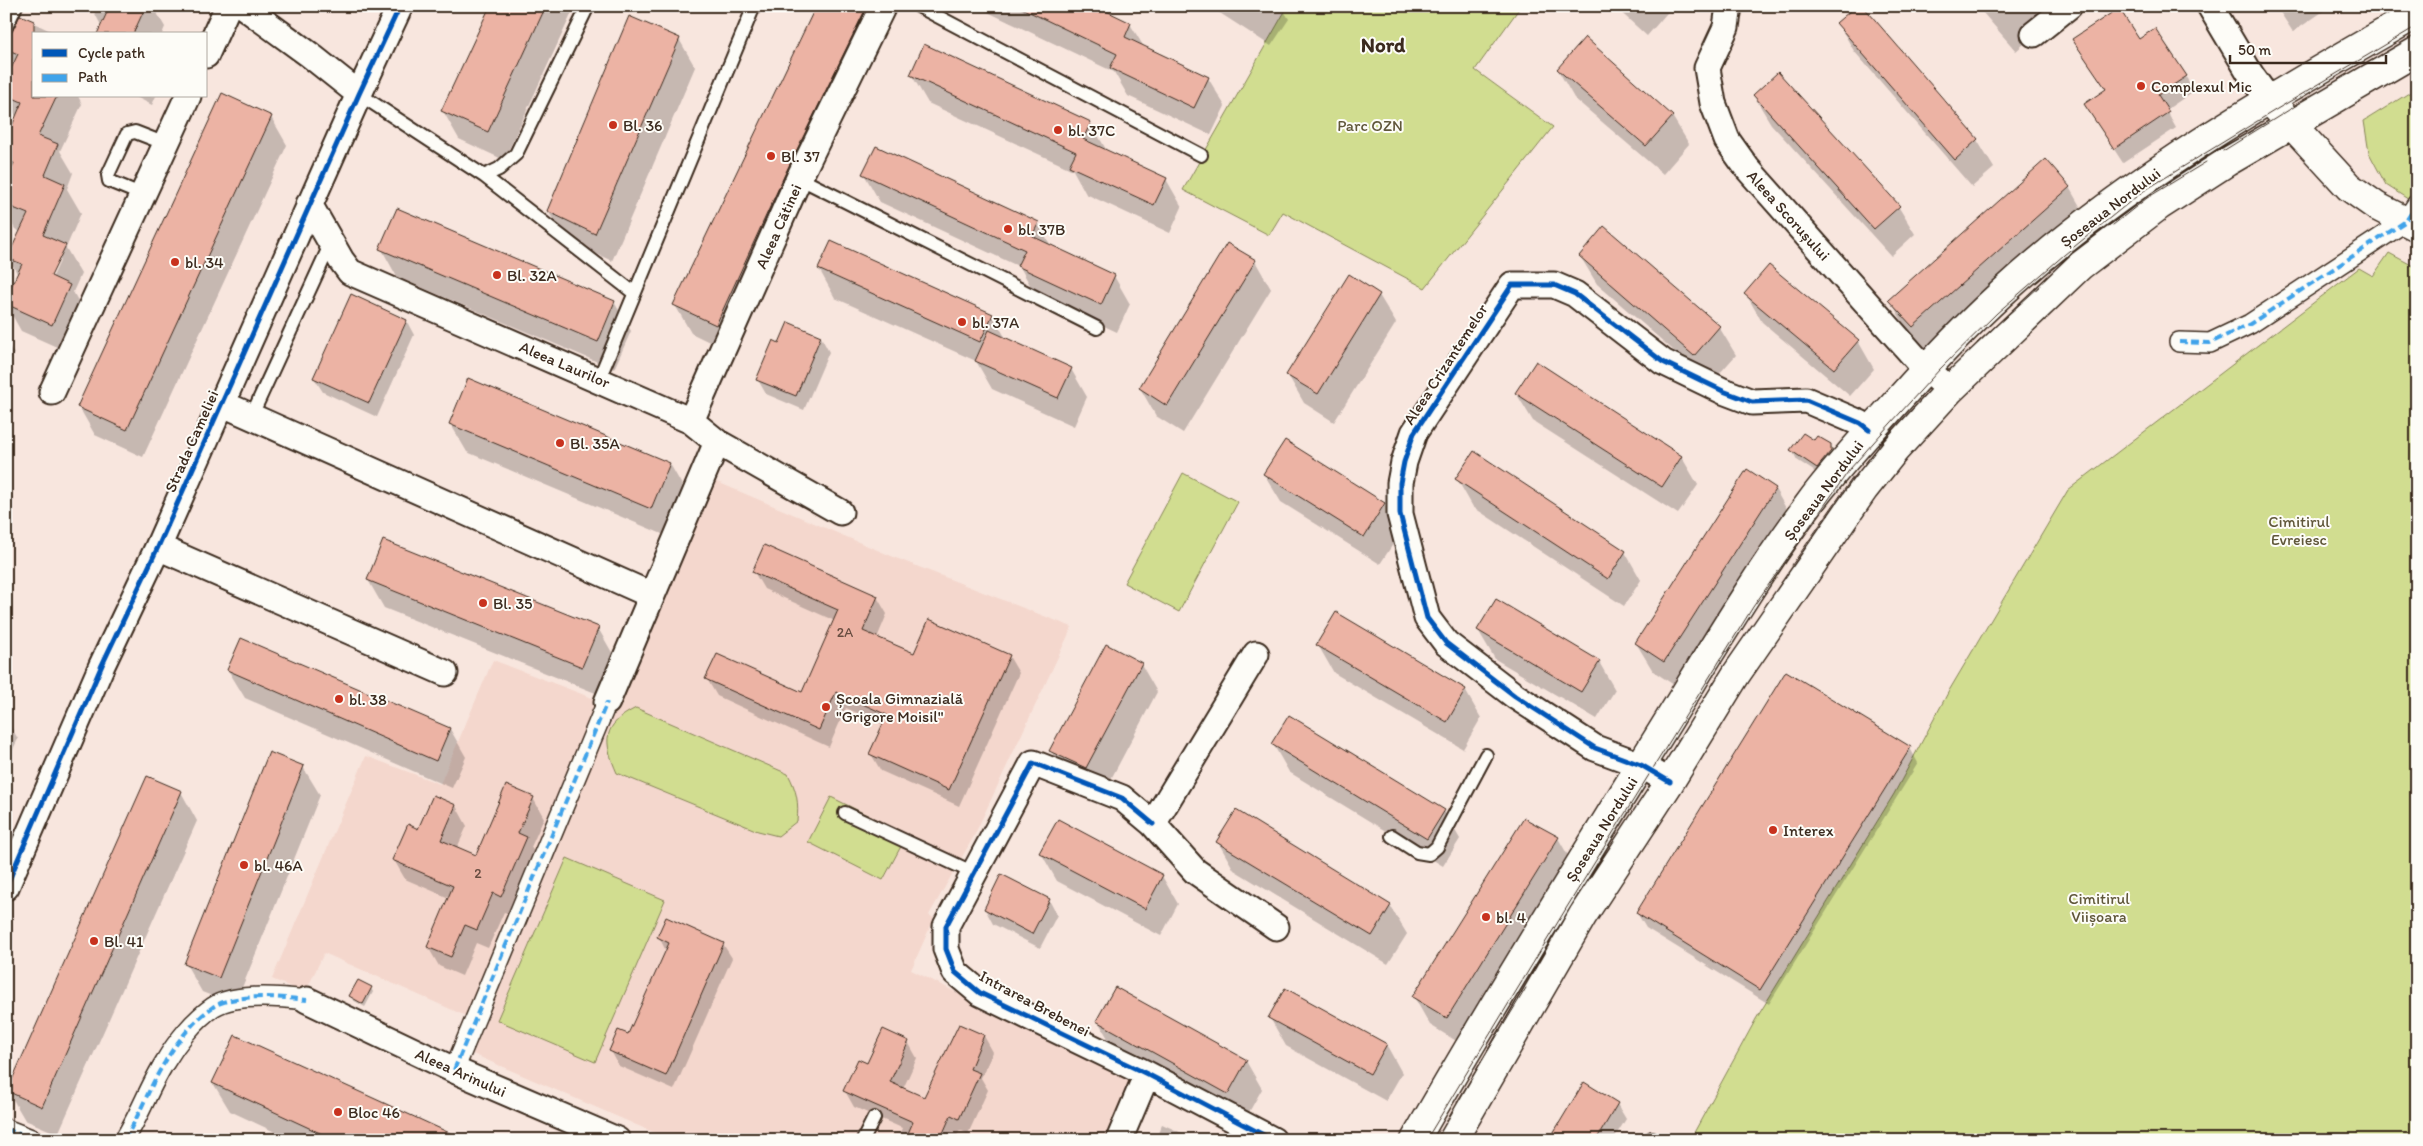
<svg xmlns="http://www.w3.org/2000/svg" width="2423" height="1146" viewBox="0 0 2423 1146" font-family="Itim,sans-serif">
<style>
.built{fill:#f4d7cd}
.green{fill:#d1dd90;stroke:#868457}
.shadow{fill:#0003;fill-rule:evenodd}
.building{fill:#ecb3a4;stroke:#3b2a1e}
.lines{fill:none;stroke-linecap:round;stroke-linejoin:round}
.service-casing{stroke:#3b2a1e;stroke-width:16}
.pedestrian-casing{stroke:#3b2a1e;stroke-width:22}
.minor-casing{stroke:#3b2a1e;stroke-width:29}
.tertiary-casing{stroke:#3b2a1e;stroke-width:31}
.secondary-casing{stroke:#3b2a1e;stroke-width:31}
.service{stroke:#fdfcf7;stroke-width:12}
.pedestrian{stroke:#fdfcf7;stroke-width:19}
.minor{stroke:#fdfcf7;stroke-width:25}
.tertiary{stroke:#fdfcf7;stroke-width:28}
.secondary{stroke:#fdfcf7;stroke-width:28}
.tram{stroke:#3b2a1e;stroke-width:1}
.quiet{stroke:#3fa3ea;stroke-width:4;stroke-dasharray:8 4;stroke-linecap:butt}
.cycleway-casing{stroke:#fdfcf7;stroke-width:8}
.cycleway{stroke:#0057b8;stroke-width:5}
.poi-dot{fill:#c8321e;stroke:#fdfcf7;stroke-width:2}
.labels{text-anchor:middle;stroke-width:4;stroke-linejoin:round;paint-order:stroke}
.number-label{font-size:14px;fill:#674c40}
.poi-label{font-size:16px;fill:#3b2a1e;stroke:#fdfcf7;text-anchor:start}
.park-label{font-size:16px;fill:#60573a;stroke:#fdfcf7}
.street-label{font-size:16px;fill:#3b2a1e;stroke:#fdfcf7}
.district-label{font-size:21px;font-weight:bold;fill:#3b2a1e;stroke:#fdfcf7}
</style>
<rect width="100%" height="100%" fill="#f8e6de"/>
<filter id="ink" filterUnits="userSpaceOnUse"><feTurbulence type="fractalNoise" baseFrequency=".02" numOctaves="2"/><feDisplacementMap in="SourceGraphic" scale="10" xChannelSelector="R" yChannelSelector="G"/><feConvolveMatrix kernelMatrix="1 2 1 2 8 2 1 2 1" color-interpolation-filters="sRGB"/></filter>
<g filter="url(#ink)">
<path class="built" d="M715 481 896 558 1072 627 974 836 929 915 934 918 911 970 1129 1077 1133 1088 1110 1140H671L473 1054 582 787Z
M493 660 600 701 466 1016 324 953 305 993 272 979 366 756 440 784Z"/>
<path class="green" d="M1288 6H1521L1475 70 1553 127 1425 288 1283 212 1269 235 1183 190Z
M2417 88V205L2386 185 2369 153 2364 121Z
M2389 253 2417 268V1140H1690L1756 1019 1894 794 1950 689 2068 490 2359 268 2373 276Z
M1183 473 1238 502 1179 612 1124 583Z
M636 708 788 774C797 791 799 803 797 821L778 836 758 831 617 773C603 741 602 725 636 708Z
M831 797 907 835 883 880 808 842Z
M567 858 665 900 595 1062 497 1020Z"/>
<path class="shadow" d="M94 6H153L165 27 162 34H99L102 27 93 10Z
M491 6H575L504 160 459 139 443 111Z
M817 6H897L802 200 732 353 691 333 675 305Z
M975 6H1093L1130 24 1144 47 1208 78 1225 106 1211 135 1128 96 1114 72Z
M1209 6H1281L1289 19 1271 46Z
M1614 6H1673L1647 36Z
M1862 6 1977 140 1994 168 1972 187 1854 51 1838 23Z
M1977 6H2034L2045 26 2016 51Z
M2276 6H2331L2293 32Z
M21 17 57 34H34V96H78L82 104 60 151 73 173 67 189 81 213 66 248 81 274 73 292 86 314 68 352 21 331 6 304 18 275 9 258 21 232 15 229 6 214V184L10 174 6 168V143L17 118 6 100V82L15 64 6 49ZM58 259 60 261 50 283 47 282Z
M679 39 695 67 612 261 565 239 548 211Z
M2074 39 2139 40 2186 77 2194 91 2166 110 2176 128 2123 163 2085 105 2107 90Z
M1558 70 1672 116 1689 144 1663 174 1574 98Z
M911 74 1090 122 1107 151 1166 179 1182 207 1170 233 1086 194 1073 170 928 103Z
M134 96H156L152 105Z
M1754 96 1898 206 1915 234 1891 256 1771 124Z
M271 117 287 145 143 457 95 435 79 407Z
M864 174 1038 223 1051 246 1114 276 1130 304 1117 332 1035 294 1020 267 880 202Z
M2069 187 2085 215 1930 354 1906 328 1890 300Z
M1605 228 1719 327 1736 355 1711 383 1597 284 1580 256Z
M381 248 614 302 631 331 614 369 397 277Z
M1255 261 1271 289 1183 433 1156 416 1140 388Z
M819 269 992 315 1007 340 1071 369 1087 397 1074 426 992 389 976 361 835 298Z
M1746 294 1858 341 1874 369 1850 396 1762 322Z
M1379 295 1396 323 1334 422 1304 403 1288 375Z
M406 320 414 335 377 417 323 392 314 378Z
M821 337 829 352 804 410 766 394 758 380Z
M6 342 14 354 6 370Z
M469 380 670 464 686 492 667 536 467 452 450 423Z
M1516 393 1681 456 1698 485 1678 514 1533 421Z
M6 403 9 408 6 414Z
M1815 442 1830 444 1835 454 1823 477 1797 460 1792 450Z
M1264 474 1384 504 1401 532 1380 564 1281 502Z
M1457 479 1625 552 1641 580 1624 606 1473 507Z
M1775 489 1791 517 1680 689 1653 671 1636 643Z
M754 572 877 597 887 614 877 638 914 655 1009 656 1019 673 959 806 881 771 871 754 884 725 846 708 829 747 717 696 707 679 802 694 835 621 764 589Z
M368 580 598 628 614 656 598 694 384 608Z
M1478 630 1599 662 1615 690 1597 719 1495 659Z
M242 639 450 729 466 757 452 788 245 698 228 670Z
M1318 645 1465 690 1481 718 1463 749 1334 673Z
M1141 664 1157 692 1102 796 1067 779 1051 751Z
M6 718 18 739 6 764Z
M1273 744 1444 811 1460 839 1443 866 1289 772Z
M1910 748 1918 763 1769 1004 1646 928 1637 913Z
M303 767 320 795 235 1005 202 992 186 964Z
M181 792 197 821 58 1134 25 1120 8 1091Z
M433 797 456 806 467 826 457 848 477 856 533 798 544 818 531 847 537 857 512 915 504 912 488 948 476 943 462 976 439 966 428 947 449 898 405 879 394 860 419 831Z
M1236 812 1390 906 1407 934 1388 964 1234 870 1218 842Z
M1558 838 1574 866 1463 1045 1430 1025 1414 997Z
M1041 853 1162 876 1178 904 1161 936 1057 881Z
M1049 900 1057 915 1040 948 993 924 985 909Z
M659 937 723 944 732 958 674 1090 619 1066 611 1051 629 1036 666 951Z
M371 988 373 992 365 1007 353 1000 350 996Z
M1270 1018 1386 1044 1402 1073 1386 1101 1286 1046Z
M1098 1021 1246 1061 1262 1089 1244 1121 1114 1049Z
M959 1026 984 1036 993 1052 981 1078 988 1090 968 1134 960 1130 955 1140H897L902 1128 854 1107 845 1091 868 1065 908 1042 917 1058 903 1089 924 1098Z
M213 1083 462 1140H292L230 1111Z
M1584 1084 1617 1104 1626 1119 1613 1140H1550Z
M1162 1124 1197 1140H1155Z"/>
<path class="building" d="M110 6H146L133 34H97Z
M490 6H546L488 132 441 111Z
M816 6H867L786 172 716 325 673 305Z
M1017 6H1096L1131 23 1125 37 1209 77 1194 108 1110 68 1117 54Z
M1856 6H1863L1978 139 1955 160 1836 23Z
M2119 8 2139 39 2155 28 2187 76 2158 95 2169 112 2114 149 2084 104 2106 89 2072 39Z
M20 15 34 21V96H57L38 136 58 144 45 175 65 184 43 235 66 245 51 276 70 285 52 325 6 304V297L22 264 7 258 28 214 6 205V180L14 163 6 160V140L22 102 6 95V79L18 54 6 49V43Z
M629 16 680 38 595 234 547 211Z
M1585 37 1673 116 1646 146 1557 69Z
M924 44 1091 122 1083 139 1167 178 1154 205 1069 166 1076 152 910 75Z
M1778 72 1900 206 1874 229 1753 95Z
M222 93 272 116 127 430 77 407Z
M876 146 1039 222 1032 236 1115 275 1101 305 1017 266 1025 250 862 174Z
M2046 159 2070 187 1913 327 1888 300Z
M397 208 615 301 598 342 379 249Z
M1604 226 1720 326 1694 356 1579 256Z
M831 241 993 314 980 342 818 269Z
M1227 243 1256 260 1167 406 1139 388Z
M1769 265 1859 340 1834 369 1744 294Z
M1349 274 1380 294 1318 394 1286 375Z
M351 294 407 320 369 403 313 378Z
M788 322 821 336 796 396 756 380 773 340 779 343Z
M989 330 1072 368 1058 398 975 361Z
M1536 361 1682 456 1662 487 1515 393Z
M468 378 670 463 651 509 449 424Z
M1803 433 1814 440 1817 436 1831 444V451L1817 468 1790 450Z
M1285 440 1385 503 1364 537 1263 474Z
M1474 451 1626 551 1608 579 1455 479Z
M1747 469 1776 488 1664 662 1635 643Z
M383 540 599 627 582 667 367 580Z
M764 545 878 596 863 631 914 653 929 619 1010 655 949 790 869 754 887 715 836 692 819 730 705 679 717 654 802 692 838 610 752 572Z
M1496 599 1600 661 1581 692 1477 630Z
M1336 612 1466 689 1447 722 1316 645Z
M241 638 450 728 436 761 227 670Z
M1106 644 1142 663 1086 768 1049 751Z
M1786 671 1911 747 1760 990 1636 913Z
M1289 715 1445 810 1427 839 1271 744Z
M269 752 304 766 219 978 184 964Z
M147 776 182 791 42 1107 7 1091Z
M506 785 534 797 518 833 527 837 501 897 493 893 477 930 465 925 451 957 427 947 453 886 392 860 408 824 418 829 433 795 456 805 441 840 476 855Z
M1236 810 1391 905 1372 936 1216 842Z
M1524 818 1559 837 1447 1018 1412 997Z
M1058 819 1163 875 1145 909 1039 853Z
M1001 874 1050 899 1032 934 984 909Z
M666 917 724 943 666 1076 609 1051 618 1030 628 1034 669 943 657 937Z
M358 980 372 987 363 1004 349 996Z
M1115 987 1247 1060 1228 1094 1096 1021Z
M1285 988 1387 1044 1370 1074 1268 1018Z
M959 1024 984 1035 970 1069 980 1073 959 1119 951 1115 940 1140H905L913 1122 843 1091 858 1059 867 1063 883 1029 909 1041 890 1082 924 1097Z
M235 1035 465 1140H335L212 1083Z
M1584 1082 1618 1103 1596 1140H1549Z"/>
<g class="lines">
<defs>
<path id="service" d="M918 6 1201 155
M6 27 16 6
M359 94 484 176 634 293
M484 176 499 169 516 154 588 6
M799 178 1097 328
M143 195 109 181 108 175 127 134 135 132 166 144
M599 379 754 6
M251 417 331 243
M845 813 974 873
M1392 836 1417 852 1429 854 1437 847 1486 755
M863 1140 874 1118
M1651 1140 1652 1138"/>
<path id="pedestrian" d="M2179 342 2210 343 2250 324 2406 221 2417 204
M454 1070 607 702
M6 1129 34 1140
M124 1140C140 1115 149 1087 165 1062 176 1043 194 1020 213 1007 234 993 282 997 307 1000"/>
<path id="minor" d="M243 6 310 55 359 94
M1729 6 1726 27 1707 68 1713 103 1727 140 1747 168 1920 363 1950 390
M2210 6 2251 75 2269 100
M2034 34 2069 6
M206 55 228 6
M309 204 341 260 350 272 691 421 717 442 840 512
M52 392 188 96
M221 403 651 595
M691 421 799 178 883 6
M158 547 445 673
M1256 654 1153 824 1195 871 1276 927
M607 702 717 442
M1670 782 1641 765 1595 748 1515 696 1446 643 1427 618 1400 514V483L1404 462 1414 433 1512 285H1554L1575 294 1663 362 1723 391 1752 402 1806 400 1860 423 1869 430
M1153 824 1122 798 1033 763 946 926V949L955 972 980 993 1147 1074 1273 1140
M6 887 102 665 158 547 359 94 400 6
M307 1000 454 1070 617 1140
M1119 1140 1147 1074"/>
<path id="tertiary" d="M2269 100 2349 187 2376 206 2417 227"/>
<path id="secondary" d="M1415 1140C1488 1013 1565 888 1642 763 1697 676 1748 586 1809 504 1837 466 1869 433 1900 398 1932 362 1966 326 2002 293 2125 180 2272 96 2417 14
M1453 1140 1583 915 1670 782 1737 673 1864 489 1895 450 1950 390 2080 266 2159 206 2227 162 2417 51"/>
</defs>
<use href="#service" class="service-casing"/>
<use href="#pedestrian" class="pedestrian-casing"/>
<use href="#minor" class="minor-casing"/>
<use href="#tertiary" class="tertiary-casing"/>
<use href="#secondary" class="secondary-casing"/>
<use href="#service" class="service"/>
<use href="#pedestrian" class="pedestrian"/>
<use href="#minor" class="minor"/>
<use href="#tertiary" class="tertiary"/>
<use href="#secondary" class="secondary"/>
<path class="tram" d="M2223 151 2297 105
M2113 225 2147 198 2206 162
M1977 343 2040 286
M1792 565 1853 477
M1457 1102 1526 988
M1426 1140 1567 907 1753 607 1850 469 1881 434 1940 369 1997 313 2064 255 2142 192 2277 109 2417 26"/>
<path class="quiet" d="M2179 342 2210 343 2250 324 2406 221 2417 204
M454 1070 607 702
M6 1129 34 1140
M124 1140C140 1115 149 1087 165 1062 176 1043 194 1020 213 1007 234 993 282 997 307 1000"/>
<defs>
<path id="cycleway" d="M1670 782 1641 765 1595 748 1515 696 1446 643 1427 618 1400 514V483L1404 462 1414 433 1512 285H1554L1575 294 1663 362 1723 391 1752 402 1806 400 1860 423 1869 430
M1153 824 1122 798 1033 763 946 926V949L955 972 980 993 1147 1074 1273 1140
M6 887 102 665 158 547 359 94 400 6"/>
</defs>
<use href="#cycleway" class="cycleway-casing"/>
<use href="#cycleway" class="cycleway"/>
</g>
</g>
<g class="poi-dot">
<circle cx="2141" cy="86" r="5"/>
<circle cx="613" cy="125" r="5"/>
<circle cx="1058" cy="130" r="5"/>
<circle cx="771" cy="156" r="5"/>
<circle cx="1008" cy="229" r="5"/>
<circle cx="175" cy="262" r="5"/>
<circle cx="497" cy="275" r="5"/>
<circle cx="962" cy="322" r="5"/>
<circle cx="560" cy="443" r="5"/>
<circle cx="483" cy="603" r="5"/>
<circle cx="339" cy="699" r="5"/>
<circle cx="826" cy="707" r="5"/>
<circle cx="1773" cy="830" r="5"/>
<circle cx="244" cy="865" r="5"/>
<circle cx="1486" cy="917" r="5"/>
<circle cx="94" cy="941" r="5"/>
<circle cx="338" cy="1112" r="5"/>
</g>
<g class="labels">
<g class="number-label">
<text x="845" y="637">2A</text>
<text x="478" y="878">2</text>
</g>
<g class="poi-label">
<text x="2151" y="92">Complexul Mic</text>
<text x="623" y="131">Bl. 36</text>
<text x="1068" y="136">bl. 37C</text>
<text x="781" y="162">Bl. 37</text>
<text x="1018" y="235">bl. 37B</text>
<text x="185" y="268">bl. 34</text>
<text x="507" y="281">Bl. 32A</text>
<text x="972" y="328">bl. 37A</text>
<text x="570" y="449">Bl. 35A</text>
<text x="493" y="609">Bl. 35</text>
<text x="836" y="704">Școala Gimnazială<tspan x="836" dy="18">"Grigore Moisil"</tspan></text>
<text x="349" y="705">bl. 38</text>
<text x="1783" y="836">Interex</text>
<text x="254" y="871">bl. 46A</text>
<text x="1496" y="923">bl. 4</text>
<text x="104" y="947">Bl. 41</text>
<text x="348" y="1118">Bloc 46</text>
</g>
<g class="park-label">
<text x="1370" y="131">Parc OZN</text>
<text x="2299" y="527">Cimitirul<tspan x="2299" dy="18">Evreiesc</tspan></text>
<text x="2099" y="904">Cimitirul<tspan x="2099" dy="18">Viișoara</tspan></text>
</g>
<g class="street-label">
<text transform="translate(2110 207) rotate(-37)" y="6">Șoseaua Nordului</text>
<text transform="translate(1789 215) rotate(48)" y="6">Aleea Scorușului</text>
<text transform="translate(778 226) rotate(-66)" y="6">Aleea Cătinei</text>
<text transform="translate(565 364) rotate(23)" y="6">Aleea Laurilor</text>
<text transform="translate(1445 364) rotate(-57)" y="6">Aleea Crizantemelor</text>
<text transform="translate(191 441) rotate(-66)" y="6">Strada Cameliei</text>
<text transform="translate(1823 490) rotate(-53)" y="6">Șoseaua Nordului</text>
<text transform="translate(1601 829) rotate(-58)" y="6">Șoseaua Nordului</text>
<text transform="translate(1035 1003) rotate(28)" y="6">Intrarea Brebenei</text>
<text transform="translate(461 1072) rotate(24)" y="6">Aleea Arinului</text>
</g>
<g class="district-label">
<text x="1383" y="52">Nord</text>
</g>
</g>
<rect width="2423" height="1146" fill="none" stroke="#fdfcf7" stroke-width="25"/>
<rect x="12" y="12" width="2398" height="1121" fill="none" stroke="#3b2a1e" stroke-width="2" filter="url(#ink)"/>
<rect x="32" y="32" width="175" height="65" fill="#fdfcf7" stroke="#afa8a0"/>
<rect x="42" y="49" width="25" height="8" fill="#0057b8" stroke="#afa8a0"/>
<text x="78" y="58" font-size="15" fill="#3b2a1e">Cycle path</text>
<rect x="42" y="74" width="25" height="8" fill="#3fa3ea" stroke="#afa8a0"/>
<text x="78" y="82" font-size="15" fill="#3b2a1e">Path</text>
<path d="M2230 55v8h156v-8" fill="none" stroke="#3b2a1e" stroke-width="2.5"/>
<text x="2238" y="55" font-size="15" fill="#3b2a1e" stroke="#fdfcf7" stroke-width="4" paint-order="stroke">50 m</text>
</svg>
